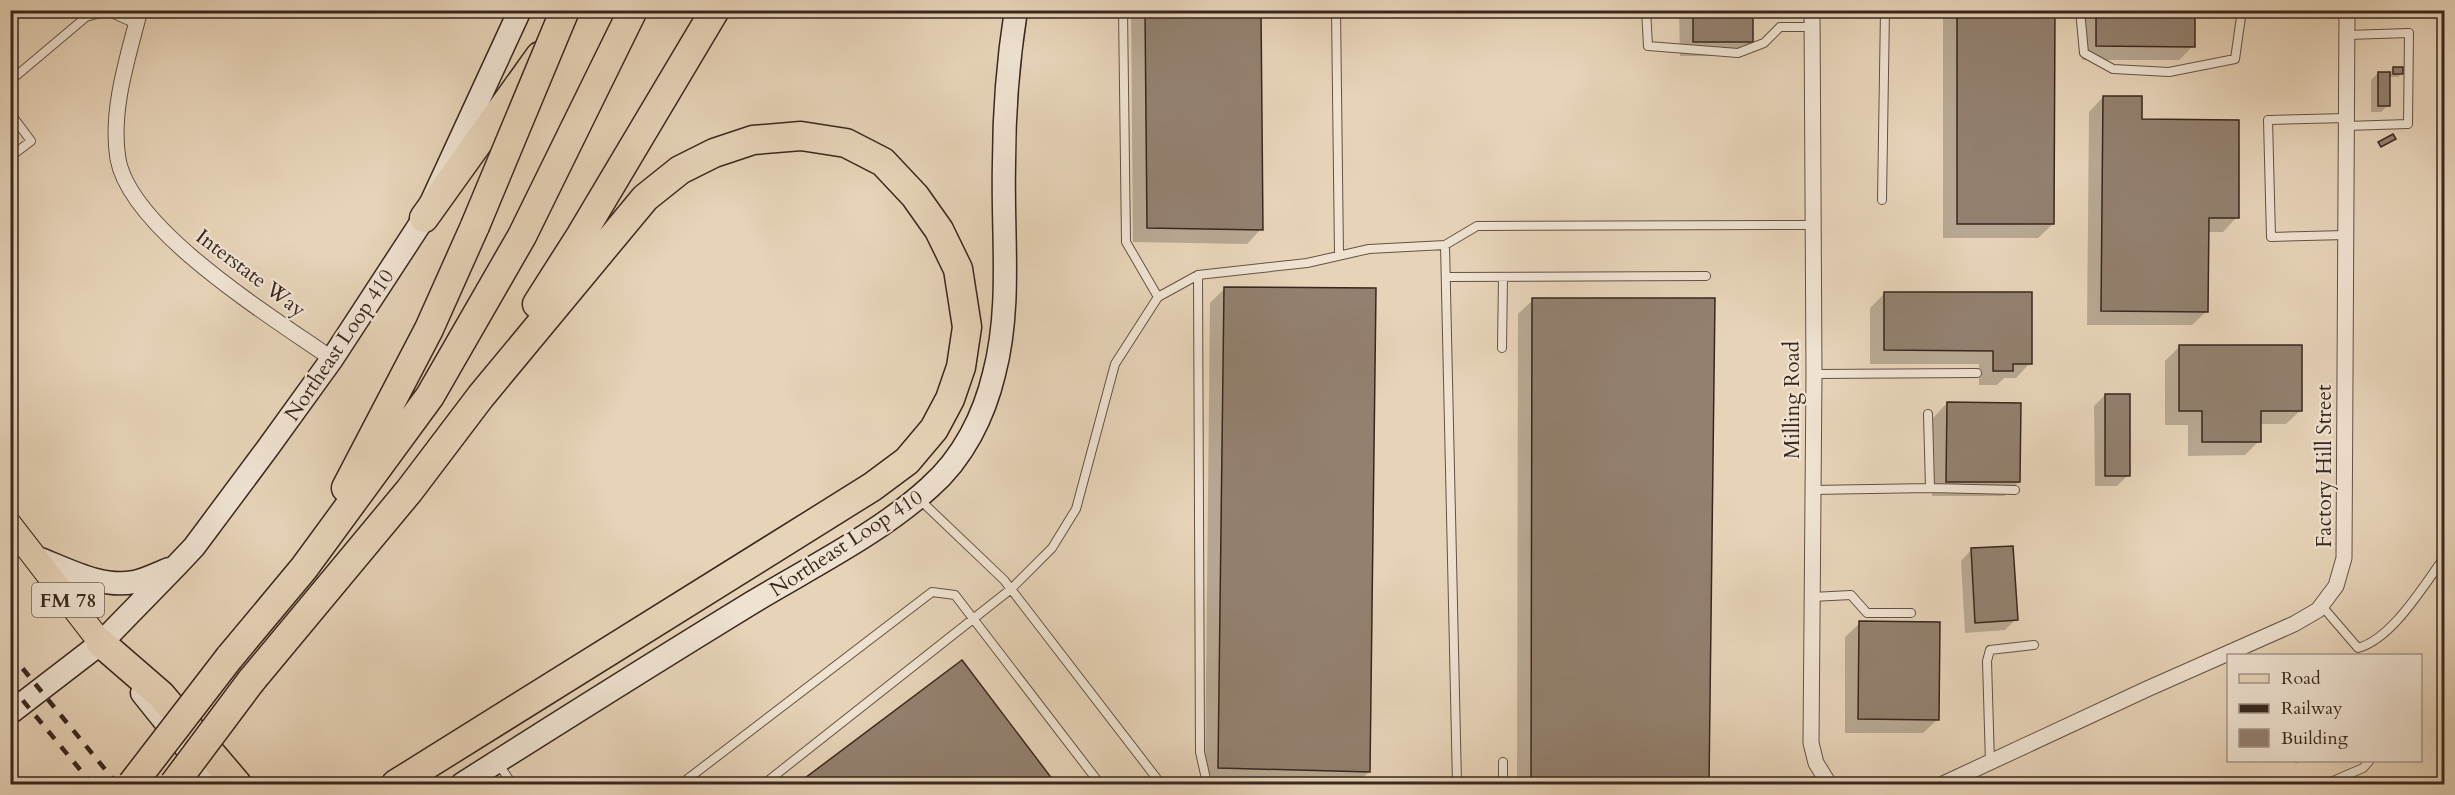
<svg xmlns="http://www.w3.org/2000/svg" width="2455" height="795" viewBox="0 0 2455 795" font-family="Cardo,serif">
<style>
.shadow{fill:#0003}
.building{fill:#93806f;stroke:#39271f;stroke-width:1.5}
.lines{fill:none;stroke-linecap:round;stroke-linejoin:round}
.lane-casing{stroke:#645245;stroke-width:10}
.street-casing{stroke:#645245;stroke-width:17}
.secondary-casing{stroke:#39271f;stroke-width:25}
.primary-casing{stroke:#39271f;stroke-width:26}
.highway-casing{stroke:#39271f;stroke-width:31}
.lane{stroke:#efe2d1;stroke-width:8}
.street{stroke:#efe2d1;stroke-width:15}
.secondary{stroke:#efe2d1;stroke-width:22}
.primary{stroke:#e7d3b8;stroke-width:24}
.highway{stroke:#e7d3b8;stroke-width:28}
.rail{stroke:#39271f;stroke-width:4.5;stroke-dasharray:10 10;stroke-linecap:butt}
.highway-bridge-casing{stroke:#39271f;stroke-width:31;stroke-linecap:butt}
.highway-bridge{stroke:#e7d3b8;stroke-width:28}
.labels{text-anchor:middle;stroke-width:4.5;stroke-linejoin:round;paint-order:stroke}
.shield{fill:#efe2d1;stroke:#705f54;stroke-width:1.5}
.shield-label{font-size:20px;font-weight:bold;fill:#39271f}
.street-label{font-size:21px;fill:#39271f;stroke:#efe2d1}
</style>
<rect width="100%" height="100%" fill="#e7d3b8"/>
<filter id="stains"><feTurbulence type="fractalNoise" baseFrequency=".00333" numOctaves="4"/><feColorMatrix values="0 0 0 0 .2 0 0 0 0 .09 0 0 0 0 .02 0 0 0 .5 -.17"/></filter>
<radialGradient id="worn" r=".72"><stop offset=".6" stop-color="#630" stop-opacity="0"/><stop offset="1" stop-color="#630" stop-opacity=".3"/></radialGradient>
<path class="shadow" d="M1131 10H1259L1261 229 1247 244 1133 242Z
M1679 10H1760L1751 19 1752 41 1737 56H1680Z
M1943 10H2053V224L2038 238H1943Z
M2083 10H2194L2193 46 2179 60H2082Z
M2393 68 2401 74 2398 77H2388V105L2381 112H2371V80L2378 73H2390Z
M2103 97 2140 121 2237 217 2223 232H2207V311L2192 325H2087L2089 112Z
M1225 288 1369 772 1356 784 1205 782 1210 303Z
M1885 293 2030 363 2016 378H2004L1997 385H1979V364H1870V308Z
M1533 300 1708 784H1517L1518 314Z
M2179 347 2301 410 2286 424H2259V441L2245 455 2188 456V425H2165V361Z
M2105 395 2128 475 2117 486H2095L2094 406Z
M1947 403 2019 482 2004 496H1932L1933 418Z
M1971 550 2016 619 2005 630 1965 633 1961 561Z
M1860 623 1938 719 1923 733H1845V637Z
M962 662 1054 784H800Z
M2289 760H2301L2297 764Z"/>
<path class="building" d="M1145 10H1261L1263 230 1147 228Z
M1693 10H1753V42H1693Z
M1957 10H2055L2054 224H1957Z
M2096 10H2195V47L2096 46Z
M2393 67H2403V74H2393Z
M2378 72H2390V106H2378Z
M2103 96H2142V119L2239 120V218H2209L2208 312 2101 311Z
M2393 134 2396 139 2381 147 2378 142Z
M1224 287 1376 288 1370 772 1218 768Z
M1884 292H2032V364H2013V371H1993V351L1884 350Z
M1532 298H1715L1709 784H1531Z
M2179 345H2302V411H2261V442H2202V411H2179Z
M2105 394H2130V476H2105Z
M1947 402 2021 403 2020 482H1946Z
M2013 546 2018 620 1975 623 1971 548Z
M1859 621 1940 622 1939 720 1858 719Z
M962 660 1056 784H797Z"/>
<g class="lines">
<defs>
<path id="lane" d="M1123 10 1126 242 1158 297
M1336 10 1339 255
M1646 10 1648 46 1738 53 1764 43 1780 27H1812
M2080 10 2084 53 2113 69 2169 72 2235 59 2242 10
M10 81 86 17 107 11 136 24
M10 113 31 141 10 157
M2346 126 2408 124 2409 33 2347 35
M1882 200 1885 10
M2346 235 2271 237 2268 120 2346 118
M1445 245 1477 226 1813 225
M1198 275 1200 752 1206 779 1210 784
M1446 277 1706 276
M1502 348 1503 277
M1814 374 1977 373
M1930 488 2015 490
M1812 490 1930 488 1928 414
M918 498 1004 580 1161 784
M1812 597 1851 595 1867 613H1911
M2321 605 2358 648C2393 638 2423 586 2444 558
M1503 762V784
M498 763 512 784
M1990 763 1987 661 1990 650 2034 645
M681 784 932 592 955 595 1100 784
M764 784 1011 589 1052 548 1076 509 1115 364 1158 297 1198 275 1307 263 1369 249 1445 245 1457 784
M2326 784 2363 768 2370 760"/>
<path id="street" d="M140 10C128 57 110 110 118 159 131 231 274 318 332 359
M1812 10 1814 374 1811 743 1816 763 1829 784
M1943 784 2147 689 2294 624 2318 610 2336 586 2344 558 2347 10"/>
<path id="secondary" d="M35 557C65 568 101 589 134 582 146 580 158 573 169 569
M142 693 215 784
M10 713 101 643 176 566 194 547 267 449 332 359 424 218 520 10
M462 784C558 723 655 662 753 602 811 567 880 533 930 487 963 458 984 416 994 374 1012 306 1002 233 1004 163 1004 112 1008 61 1016 10"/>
<path id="primary" d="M10 525 101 643"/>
<path id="highway" d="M424 218 540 56
M537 304 581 235 715 10
M346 488 429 329 475 226
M101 643 161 695 237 784
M229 658 304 568 430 396 522 236 633 10
M251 681 409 491 481 396 645 198 680 170 714 153 753 140 801 136 846 143 883 162 915 196 939 230 958 269 967 327 961 367 950 399 934 429 907 461 872 487 396 784"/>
</defs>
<use href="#lane" class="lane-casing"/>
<use href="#street" class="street-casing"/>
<use href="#secondary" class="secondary-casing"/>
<use href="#primary" class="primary-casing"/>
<use href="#highway" class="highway-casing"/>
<use href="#lane" class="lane"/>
<use href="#street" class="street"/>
<use href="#secondary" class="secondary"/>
<use href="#primary" class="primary"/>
<use href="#highway" class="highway"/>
<path class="rail" d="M10 653 117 784
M10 685 92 784"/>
<defs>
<path id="highway-bridge" d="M475 226 565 10
M132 784 229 658
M174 784 251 681"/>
</defs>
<use href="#highway-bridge" class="highway-bridge-casing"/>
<use href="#highway-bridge" class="highway-bridge"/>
</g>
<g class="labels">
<rect class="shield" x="32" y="583" width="72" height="34" rx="4.5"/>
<g class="shield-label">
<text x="68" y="607">FM 78</text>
</g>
<g class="street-label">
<text transform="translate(251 273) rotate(37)" y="7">Interstate Way</text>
<text transform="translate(339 345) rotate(-56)" y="7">Northeast Loop 410</text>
<text transform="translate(1792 400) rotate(-90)" y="7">Milling Road</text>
<text transform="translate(2324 466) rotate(-90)" y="7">Factory Hill Street</text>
<text transform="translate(846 543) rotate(-33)" y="7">Northeast Loop 410</text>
</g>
</g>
<rect width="2455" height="795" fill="none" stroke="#e7d3b8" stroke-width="36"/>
<rect x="12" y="12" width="2431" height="771" fill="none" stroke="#39271f" stroke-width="3"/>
<rect x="18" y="18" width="2419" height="759" fill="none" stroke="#39271f" stroke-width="1.5"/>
<rect x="2227" y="654" width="195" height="108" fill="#efe2d1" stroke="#a6978a" stroke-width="1.5"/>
<rect x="2239" y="674" width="30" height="9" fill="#e7d3b8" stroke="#a6978a" stroke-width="1.5"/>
<text x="2281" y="684" font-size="18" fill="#39271f">Road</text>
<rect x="2239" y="704" width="30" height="9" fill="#39271f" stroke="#a6978a" stroke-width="1.5"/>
<text x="2281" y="714" font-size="18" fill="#39271f">Railway</text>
<rect x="2239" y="729" width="30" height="18" fill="#93806f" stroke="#a6978a" stroke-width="1.5"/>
<text x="2281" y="744" font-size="18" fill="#39271f">Building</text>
<rect width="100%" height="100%" filter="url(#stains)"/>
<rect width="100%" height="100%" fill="url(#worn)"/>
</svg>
